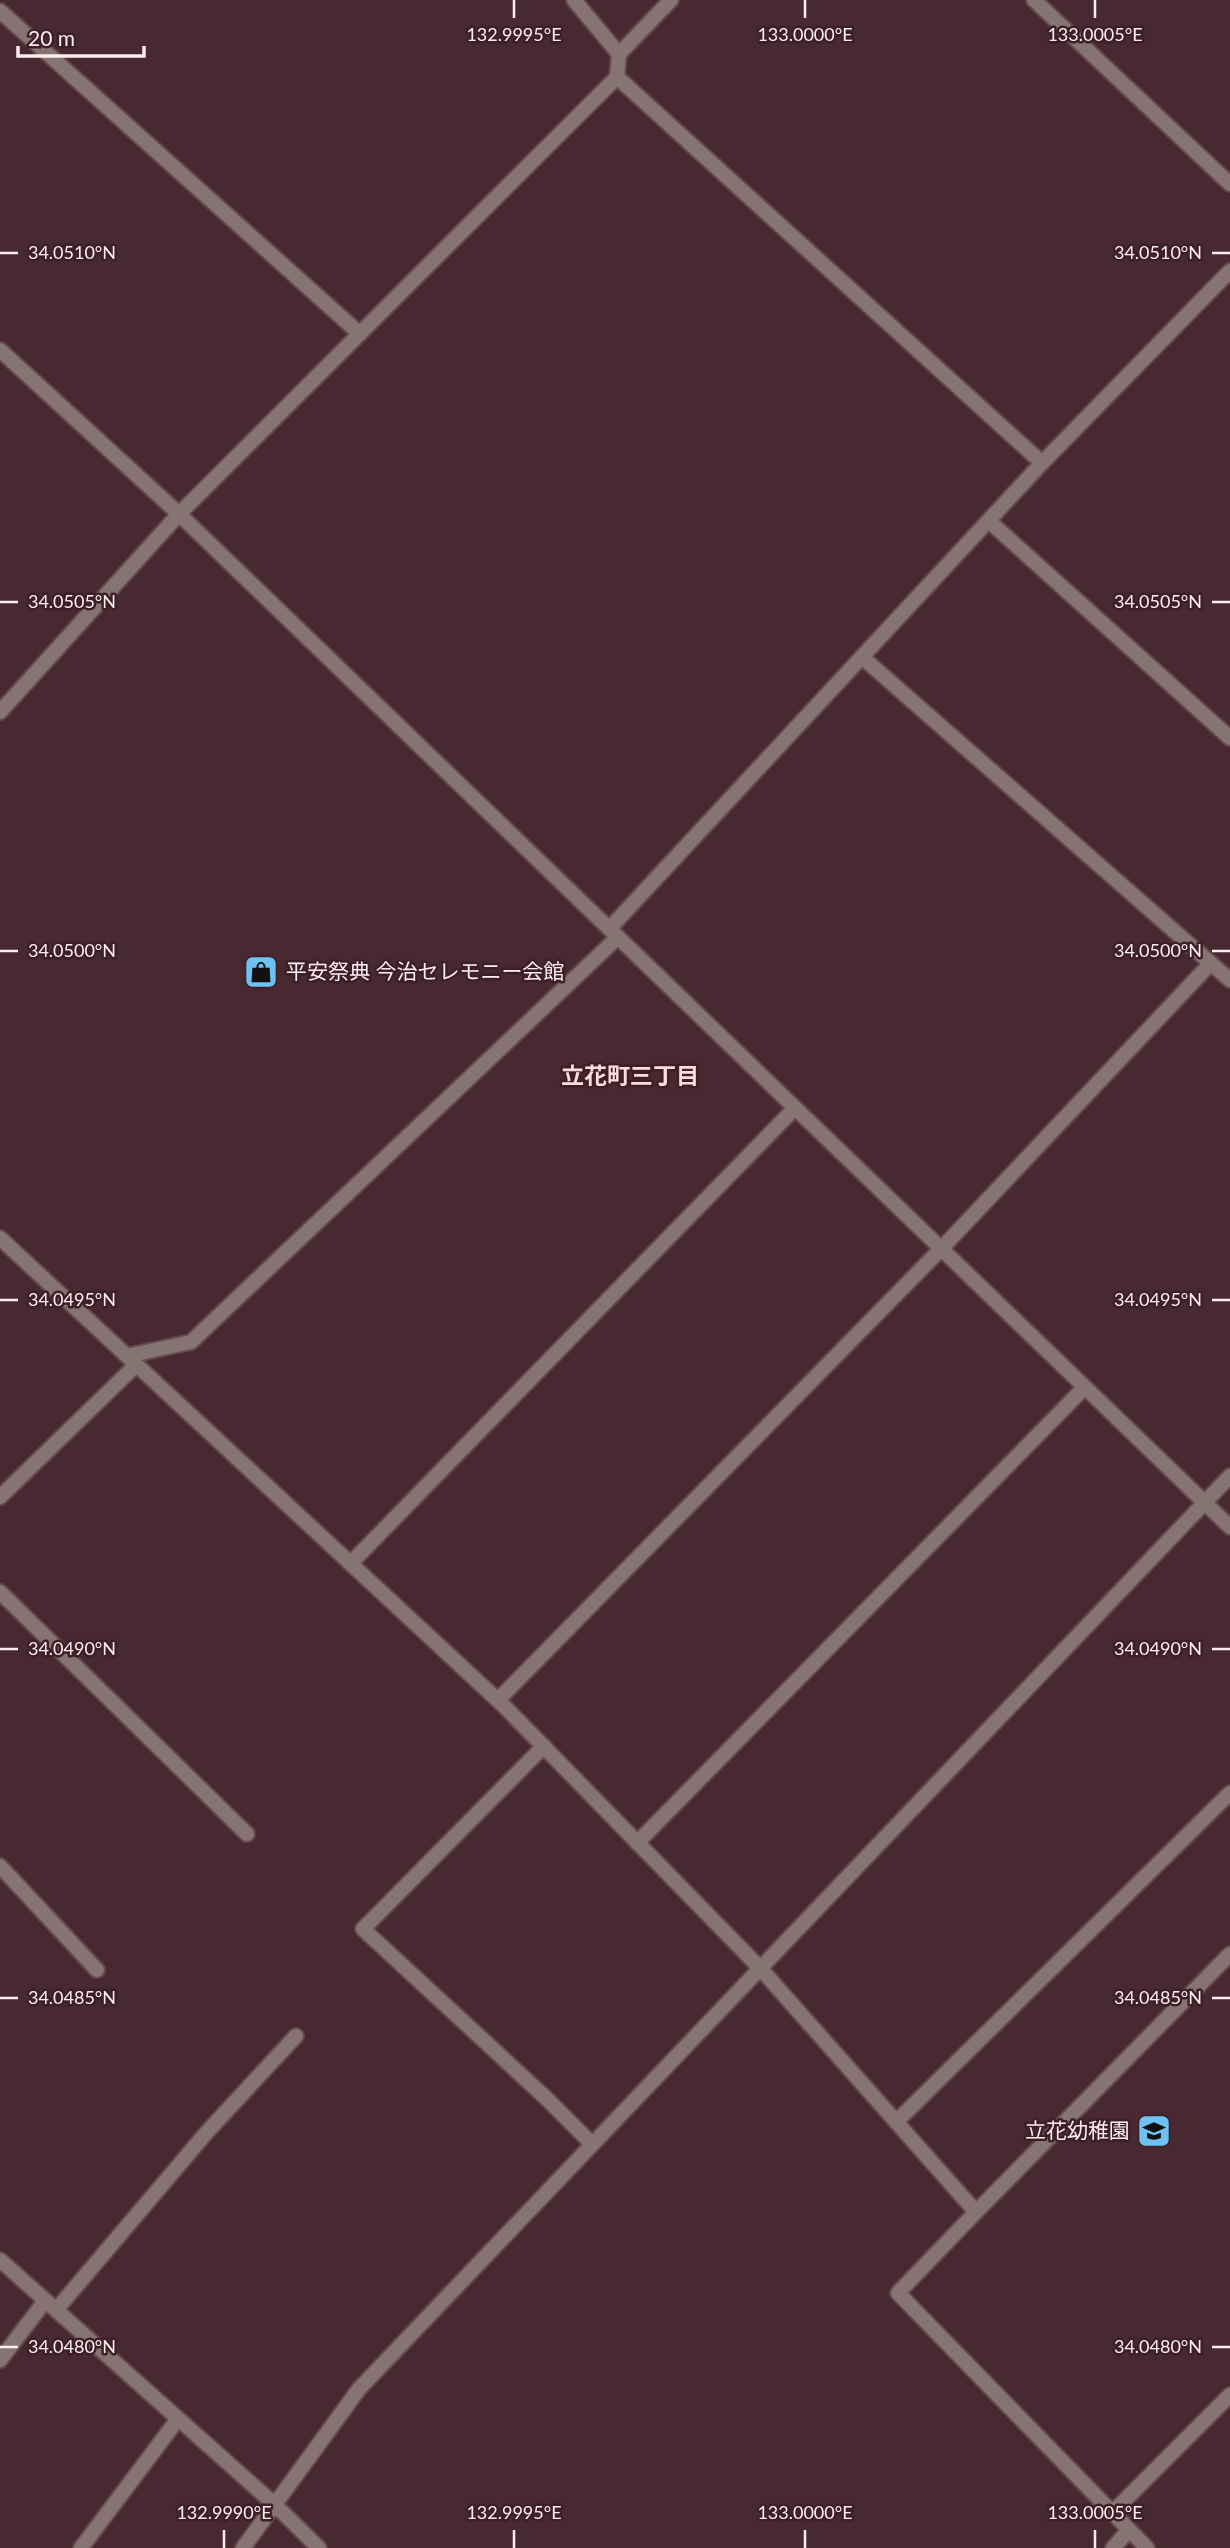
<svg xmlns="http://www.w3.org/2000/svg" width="1230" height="2548" viewBox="0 0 1230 2548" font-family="Lato,'Noto Sans JP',sans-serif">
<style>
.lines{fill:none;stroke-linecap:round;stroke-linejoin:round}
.street-casing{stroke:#654850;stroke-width:18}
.street{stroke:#857472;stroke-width:14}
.ticks{fill:none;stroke:#fdedf0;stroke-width:2.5}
.labels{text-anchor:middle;stroke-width:5;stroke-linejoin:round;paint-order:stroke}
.poi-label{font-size:21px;fill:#fdedf0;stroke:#3d2027;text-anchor:start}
.neighbourhood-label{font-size:23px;font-weight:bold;fill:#fcdbe1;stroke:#3d2027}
.ticks-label{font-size:18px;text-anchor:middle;fill:#fdedf0;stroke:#3d2027;stroke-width:5;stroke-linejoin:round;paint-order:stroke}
</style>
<rect width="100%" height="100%" fill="#482931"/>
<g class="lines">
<defs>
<path id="street" d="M574 0 619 54
M1034 0 1230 184
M0 11 360 334
M617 77 1042 463
M0 350 179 514 1230 1527
M989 521 1230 738
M862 657 1230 980
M0 712 179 514 617 77 619 54 671 0
M610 928 1042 463 1230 271
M0 1238 504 1706 760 1968 976 2212 898 2293 1147 2548
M127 1356 191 1342 618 937
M0 1497 136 1365
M351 1563 795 1108
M0 1592 247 1834
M498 1700 941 1249 1211 963
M544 1746 363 1929 546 2098 592 2144
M637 1843 1084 1388
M0 1866 97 1970
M896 2122 1230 1793
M976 2212 1230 1954
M0 2260 274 2504 319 2548
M56 2310 207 2132 296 2036
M0 2360 45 2301
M1112 2513 1230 2395
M81 2548 178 2419
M243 2548 359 2389 1230 1476
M1113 2548 1129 2530"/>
</defs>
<use href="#street" class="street-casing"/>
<use href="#street" class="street"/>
</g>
<path class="ticks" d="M514 0V18M805 0V18M1095 0V18M0 253H18M1212 253H1230M0 602H18M1212 602H1230M0 951H18M1212 951H1230M0 1300H18M1212 1300H1230M0 1649H18M1212 1649H1230M0 1998H18M1212 1998H1230M0 2347H18M1212 2347H1230M224 2530V2548M514 2530V2548M805 2530V2548M1095 2530V2548"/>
<defs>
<symbol id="shop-square" viewBox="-11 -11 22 22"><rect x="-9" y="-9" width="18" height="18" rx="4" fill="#6ec2f3" stroke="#3d2027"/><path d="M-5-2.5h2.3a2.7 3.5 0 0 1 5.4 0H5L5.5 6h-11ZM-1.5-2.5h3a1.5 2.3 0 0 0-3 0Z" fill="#111"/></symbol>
<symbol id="school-square" viewBox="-11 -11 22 22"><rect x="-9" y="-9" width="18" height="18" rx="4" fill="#6ec2f3" stroke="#3d2027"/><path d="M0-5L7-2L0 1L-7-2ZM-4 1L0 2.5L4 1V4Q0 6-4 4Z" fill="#111"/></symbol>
</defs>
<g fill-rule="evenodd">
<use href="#shop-square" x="242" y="953" width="38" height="38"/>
<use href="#school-square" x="1135" y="2112" width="38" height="38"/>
</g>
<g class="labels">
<g class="poi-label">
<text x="286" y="979">平安祭典 今治セレモニー会館</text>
<text x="1130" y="2138" text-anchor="end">立花幼稚園</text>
</g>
<g class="neighbourhood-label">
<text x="630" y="1084">立花町三丁目</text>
</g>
</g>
<g class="ticks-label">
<text x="514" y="41">132.9995°E</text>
<text x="805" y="41">133.0000°E</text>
<text x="1095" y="41">133.0005°E</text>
<text x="72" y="259">34.0510°N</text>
<text x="1158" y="259">34.0510°N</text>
<text x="72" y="608">34.0505°N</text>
<text x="1158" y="608">34.0505°N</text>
<text x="72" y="957">34.0500°N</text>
<text x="1158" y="957">34.0500°N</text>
<text x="72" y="1306">34.0495°N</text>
<text x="1158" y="1306">34.0495°N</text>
<text x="72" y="1655">34.0490°N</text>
<text x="1158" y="1655">34.0490°N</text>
<text x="72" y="2004">34.0485°N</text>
<text x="1158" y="2004">34.0485°N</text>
<text x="72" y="2353">34.0480°N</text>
<text x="1158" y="2353">34.0480°N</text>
<text x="224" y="2519">132.9990°E</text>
<text x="514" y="2519">132.9995°E</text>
<text x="805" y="2519">133.0000°E</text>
<text x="1095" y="2519">133.0005°E</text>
</g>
<path d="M18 46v10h126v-10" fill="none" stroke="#fdedf0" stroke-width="3.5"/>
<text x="28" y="46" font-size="21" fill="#fdedf0" stroke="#3d2027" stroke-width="5" paint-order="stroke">20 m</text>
</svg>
